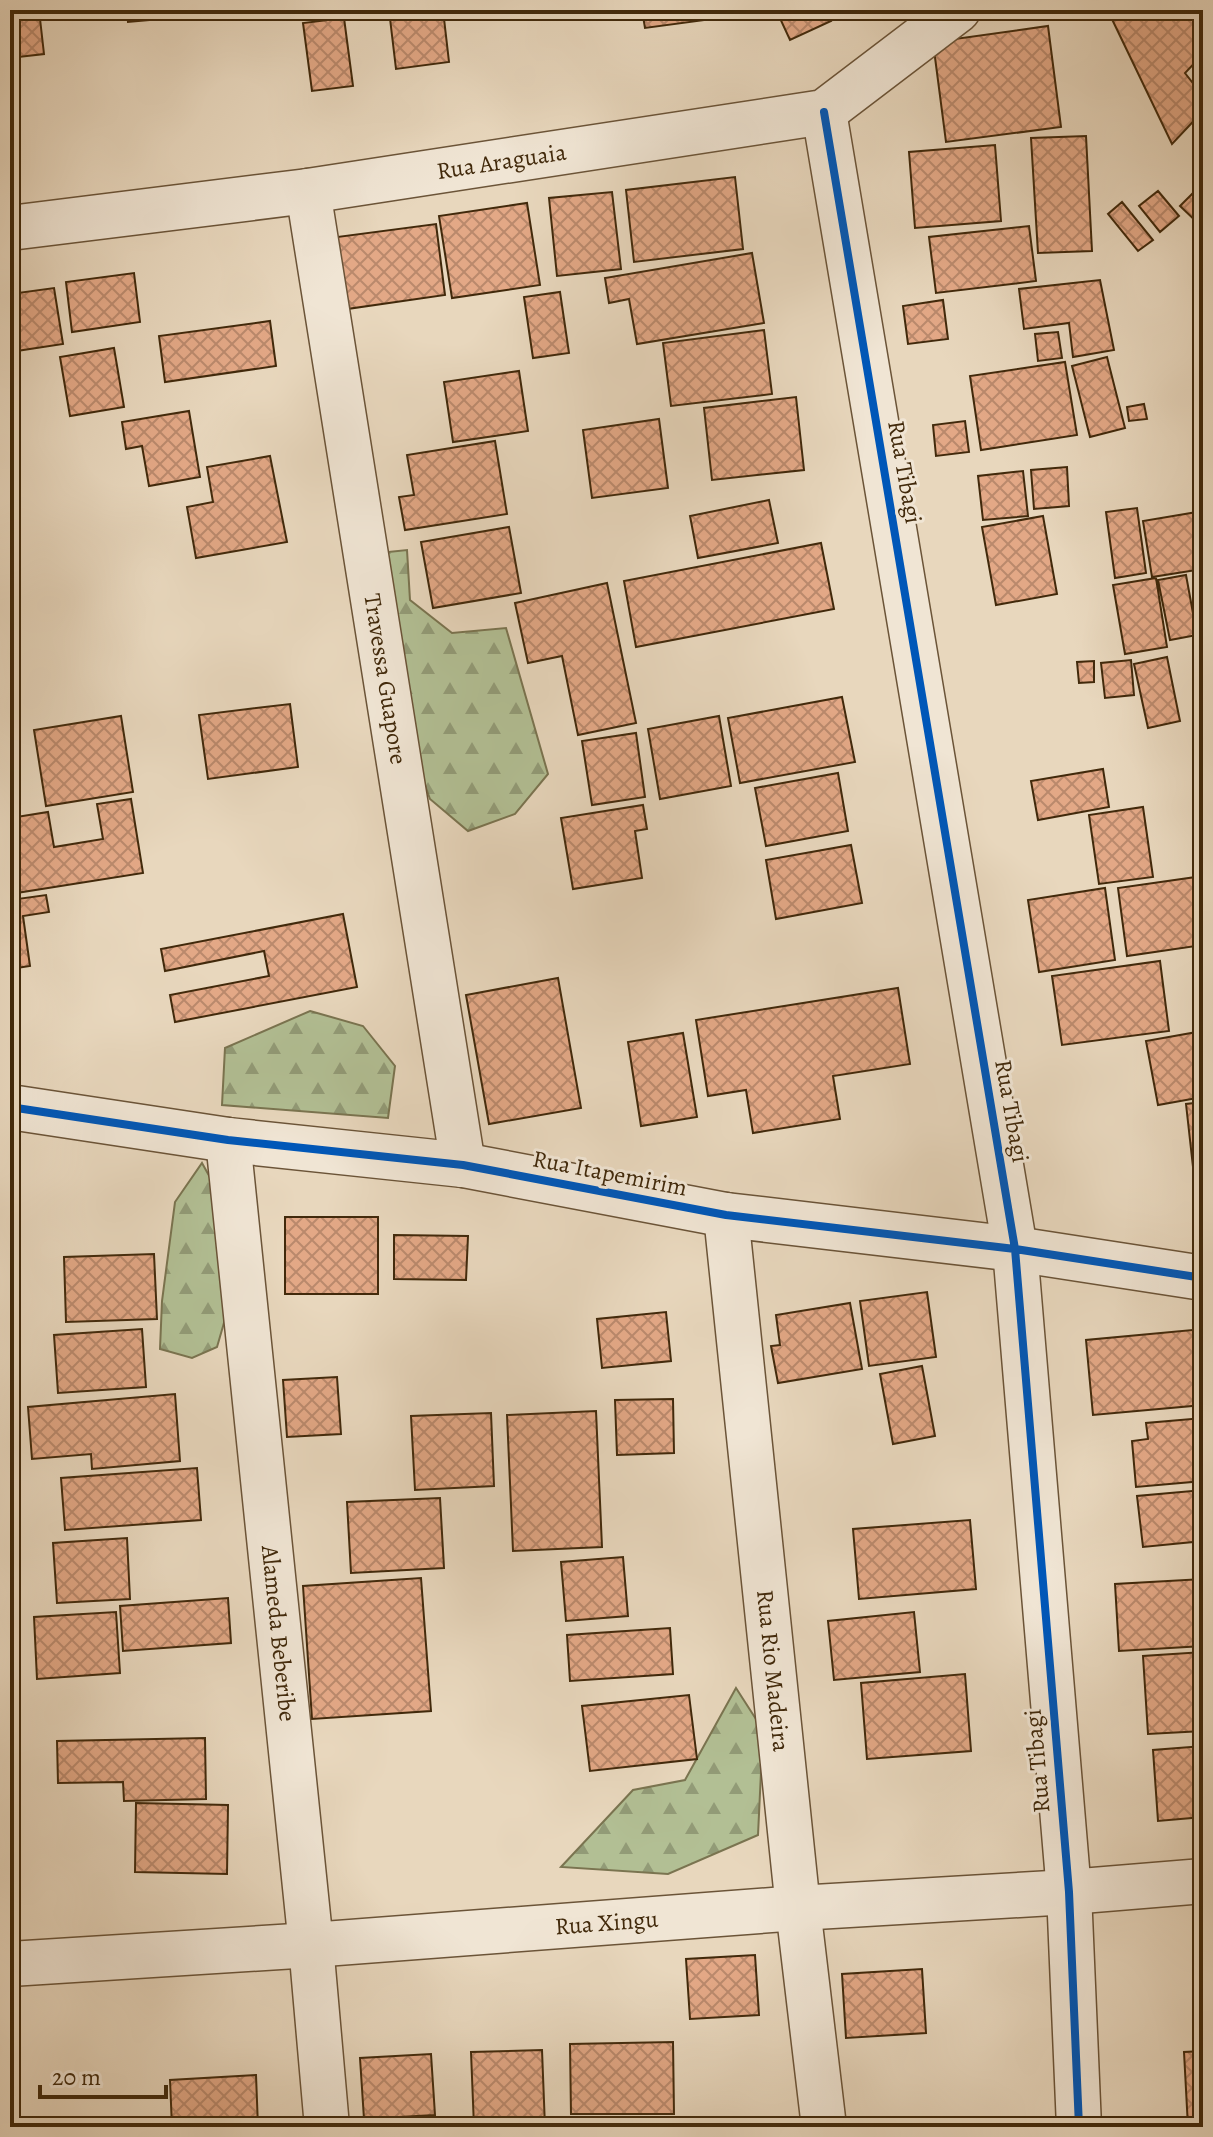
<svg xmlns="http://www.w3.org/2000/svg" width="1213" height="2137" viewBox="0 0 1213 2137" font-family="Alegreya,serif">
<style>
.forest{fill:url(#forest-firs);stroke:#7a7450;stroke-width:2}
.building{fill:url(#building-cross-hatch);stroke:#41290b;stroke-width:2}
.lines{fill:none;stroke-linecap:round;stroke-linejoin:round}
.street-casing{stroke:#6b5438;stroke-width:47}
.street{stroke:#f0e5d4;stroke-width:44}
.cycleway-casing{stroke:#f0e5d4;stroke-width:13}
.cycleway{stroke:#0057b8;stroke-width:8}
.labels{text-anchor:middle;stroke-width:6;stroke-linejoin:round;paint-order:stroke}
.street-label{font-size:24px;fill:#41290b;stroke:#f0e5d4}
</style>
<defs>
<pattern id="forest-firs" width="22" height="20" patternUnits="userSpaceOnUse" patternTransform="scale(2)"><rect width="22" height="20" fill="#b2bf94"/><path d="M5 1l3.5 6h-7zM16 11l3.5 6h-7z" fill="#929b77"/></pattern>
<pattern id="building-cross-hatch" width="8" height="8" patternUnits="userSpaceOnUse" patternTransform="scale(2)"><rect width="8" height="8" fill="#e3a886"/><path d="M0 0l8 8M0 8l8-8" fill="none" stroke="#ba896c"/></pattern>
</defs>
<rect width="100%" height="100%" fill="#e8d7bd"/>
<filter id="stains"><feTurbulence type="fractalNoise" baseFrequency=".0025" numOctaves="4"/><feColorMatrix values="0 0 0 0 .2 0 0 0 0 .09 0 0 0 0 .02 0 0 0 .5 -.17"/></filter>
<radialGradient id="worn" r=".72"><stop offset=".6" stop-color="#630" stop-opacity="0"/><stop offset="1" stop-color="#630" stop-opacity=".3"/></radialGradient>
<path class="forest" d="M407 550 410 600 452 633 506 628 548 774 515 814 468 831 430 799 360 605V555Z
M310 1011 363 1026 395 1066 388 1118 222 1105 225 1048Z
M202 1163 222 1199 228 1309 217 1347 192 1358 160 1349 162 1301 175 1202Z
M736 1688 763 1730 758 1835 668 1874 561 1867 633 1790 685 1780Z"/>
<path class="building" d="M10 10H39L44 54 10 58Z
M127 10H193L194 16 128 22Z
M389 10H443L449 62 396 69Z
M642 10H704L705 20 645 28Z
M786 10H826L831 21 790 40 778 14Z
M1118 10 1141 12 1200 10 1203 13V54L1185 73 1203 96V111L1172 144 1110 15Z
M344 18 353 86 312 91 303 23Z
M1048 26 1061 127 946 142 933 42Z
M1086 136 1092 251 1038 253 1031 138Z
M995 145 1001 221 915 228 909 152Z
M735 177 743 249 634 262 626 190Z
M1203 183V228L1180 206Z
M1158 191 1179 216 1160 232 1139 206Z
M612 192 621 269 557 276 549 198Z
M1122 202 1153 240 1138 251 1108 214Z
M527 203 540 285 452 298 439 216Z
M436 224 445 295 347 309 337 237Z
M1029 226 1036 281 936 293 929 237Z
M752 253 764 323 637 344 629 299 609 303 605 278Z
M134 273 140 322 72 332 66 282Z
M1100 280 1114 350 1073 357 1069 323 1024 329 1019 289Z
M54 288 63 344 10 352V294Z
M560 292 569 353 533 358 524 297Z
M943 300 948 339 908 344 903 306Z
M270 321 276 366 165 382 159 336Z
M764 330 772 394 671 406 663 343Z
M1058 332 1062 358 1038 361 1035 334Z
M114 348 124 407 70 416 60 357Z
M1107 357 1125 428 1090 437 1072 366Z
M1065 362 1077 435 981 450 970 376Z
M519 371 528 431 453 442 444 382Z
M796 397 804 470 712 480 704 408Z
M1144 404 1147 419 1129 421 1127 407Z
M189 411 200 477 149 486 142 446 126 449 122 422Z
M659 419 668 488 592 498 583 430Z
M965 421 969 452 936 456 933 425Z
M495 441 507 514 405 530 399 497 414 495 407 455Z
M270 456 287 542 196 558 187 507 213 502 207 467Z
M1067 467 1069 506 1034 509 1031 470Z
M1023 471 1028 516 983 520 978 476Z
M769 500 778 543 698 558 690 516Z
M1137 508 1146 573 1115 578 1106 512Z
M1203 511V569L1152 577 1143 521Z
M1043 516 1057 594 996 605 982 527Z
M509 527 521 593 433 608 421 542Z
M821 543 834 609 636 647 624 581Z
M1186 575 1197 635 1170 640 1158 580Z
M1156 578 1167 647 1125 654 1113 585Z
M607 583 636 723 578 735 562 656 528 663 515 603Z
M1167 657 1180 721 1148 728 1134 664Z
M1131 660 1134 695 1105 698 1101 663Z
M1094 661V682L1079 683 1077 662Z
M842 697 855 762 740 783 728 718Z
M290 704 298 767 208 779 199 715Z
M121 716 133 792 46 806 34 730Z
M719 716 731 786 660 799 648 729Z
M636 733 645 797 592 805 582 741Z
M1103 769 1109 807 1038 820 1031 781Z
M838 773 848 831 766 846 755 788Z
M131 799 143 873 10 894V818L48 812 54 847 103 839 97 804Z
M643 805 647 829 635 831 642 878 573 889 561 818Z
M1143 807 1153 877 1099 884 1089 815Z
M851 845 862 903 776 919 766 860Z
M1203 876V945L1127 956 1118 888Z
M1105 888 1115 960 1039 972 1028 900Z
M46 895 49 912 23 916 30 966 10 969V900Z
M343 914 357 987 175 1022 170 995 269 976 264 951 165 971 161 949Z
M1160 961 1169 1031 1062 1045 1052 976Z
M558 978 581 1108 489 1124 466 995Z
M898 988 910 1064 833 1076 840 1119 753 1133 746 1090 708 1096 696 1020Z
M1197 1032 1203 1066V1097L1158 1105 1146 1041Z
M683 1033 697 1117 641 1126 628 1042Z
M1203 1102V1166L1193 1167 1186 1104Z
M285 1217H378V1294H285Z
M394 1235 468 1236 466 1280 394 1279Z
M154 1254 157 1319 66 1322 64 1257Z
M927 1292 936 1357 869 1366 860 1301Z
M850 1303 862 1369 778 1383 771 1346 780 1345 776 1315Z
M666 1312 671 1361 602 1368 597 1319Z
M142 1329 146 1387 58 1393 54 1335Z
M1203 1329V1405L1093 1415 1086 1340Z
M922 1366 935 1436 893 1444 880 1374Z
M337 1377 341 1434 287 1437 283 1380Z
M175 1394 180 1461 92 1469 91 1454 32 1459 28 1407Z
M673 1399 674 1453 617 1455 615 1400Z
M596 1411 602 1547 513 1551 507 1415Z
M491 1413 494 1486 415 1490 411 1416Z
M1203 1418V1481L1136 1487 1132 1441 1148 1439 1146 1423Z
M197 1468 201 1520 65 1530 61 1478Z
M1203 1490V1541L1143 1547 1137 1496Z
M440 1498 444 1568 351 1573 347 1502Z
M970 1520 976 1589 859 1599 853 1529Z
M127 1538 130 1599 57 1603 53 1543Z
M623 1557 628 1616 566 1621 561 1562Z
M421 1578 431 1711 312 1719 303 1586Z
M1203 1579V1646L1119 1651 1115 1584Z
M228 1598 231 1643 123 1651 120 1606Z
M116 1612 120 1673 37 1679 34 1617Z
M914 1612 920 1672 834 1680 828 1621Z
M670 1628 673 1674 570 1681 567 1635Z
M1203 1652V1731L1148 1734 1143 1656Z
M965 1674 971 1751 867 1759 861 1683Z
M689 1695 697 1759 590 1771 582 1706Z
M205 1738 206 1799 124 1801 123 1782 58 1783 57 1741Z
M1203 1746V1817L1158 1821 1153 1750Z
M136 1803 228 1805 227 1874 135 1872Z
M16 1826 18 1890H10V1827Z
M755 1955 759 2015 690 2019 686 1959Z
M922 1969 926 2033 846 2038 842 1974Z
M673 2042 674 2114H571L570 2044Z
M542 2050 545 2127H474L471 2052Z
M1203 2051V2127H1188L1184 2052Z
M431 2054 435 2115 364 2119 360 2058Z
M256 2075 258 2127H172L170 2080Z"/>
<g class="lines">
<defs>
<g id="street">
<path d="M824 112 1015 1249 1069 1892 1079 2127"/>
<path id="s1" d="M308 191 463 1165"/>
<path id="s2" d="M10 228 308 191 824 112 958 10"/>
<path d="M10 1107 228 1140 463 1165 726 1215 1015 1249 1203 1278"/>
<path id="s3" d="M228 1140 311 1945 327 2127"/>
<path id="s4" d="M726 1215 798 1908 824 2127"/>
<path id="s5" d="M10 1964 311 1945 798 1908 1069 1892 1203 1881"/>
</g>
</defs>
<use href="#street" class="street-casing"/>
<use href="#street" class="street"/>
<defs>
<path id="cycleway" d="M824 112 1015 1249 1069 1892 1079 2127
M10 1107 228 1140 463 1165 726 1215 1015 1249 1203 1278"/>
</defs>
<use href="#cycleway" class="cycleway-casing"/>
<use href="#cycleway" class="cycleway"/>
</g>
<g class="labels">
<g class="street-label">
<text dy="8" stroke="none"><textPath href="#s2" startOffset="496">Rua Araguaia</textPath></text>
<text transform="translate(905 472) rotate(80)" y="8">Rua Tibagi</text>
<text dy="8" stroke="none"><textPath href="#s1" startOffset="494">Travessa Guapore</textPath></text>
<text transform="translate(1012 1111) rotate(80)" y="8">Rua Tibagi</text>
<text transform="translate(610 1173) rotate(11)" y="8">Rua Itapemirim</text>
<text dy="8" stroke="none"><textPath href="#s3" startOffset="496">Alameda Beberibe</textPath></text>
<text dy="8" stroke="none"><textPath href="#s4" startOffset="458">Rua Rio Madeira</textPath></text>
<text transform="translate(1037 1761) rotate(-95)" y="8">Rua Tibagi</text>
<text dy="8" stroke="none"><textPath href="#s5" startOffset="598">Rua Xingu</textPath></text>
</g>
</g>
<rect width="1213" height="2137" fill="none" stroke="#e8d7bd" stroke-width="40"/>
<rect x="12" y="12" width="1189" height="2113" fill="none" stroke="#41290b" stroke-width="4"/>
<rect x="20" y="20" width="1173" height="2097" fill="none" stroke="#41290b" stroke-width="2"/>
<path d="M40 2085v12h126v-12" fill="none" stroke="#41290b" stroke-width="4"/>
<text x="52" y="2085" font-size="24" fill="#41290b" stroke="#f0e5d4" stroke-width="6" paint-order="stroke">20 m</text>
<rect width="100%" height="100%" filter="url(#stains)"/>
<rect width="100%" height="100%" fill="url(#worn)"/>
</svg>
